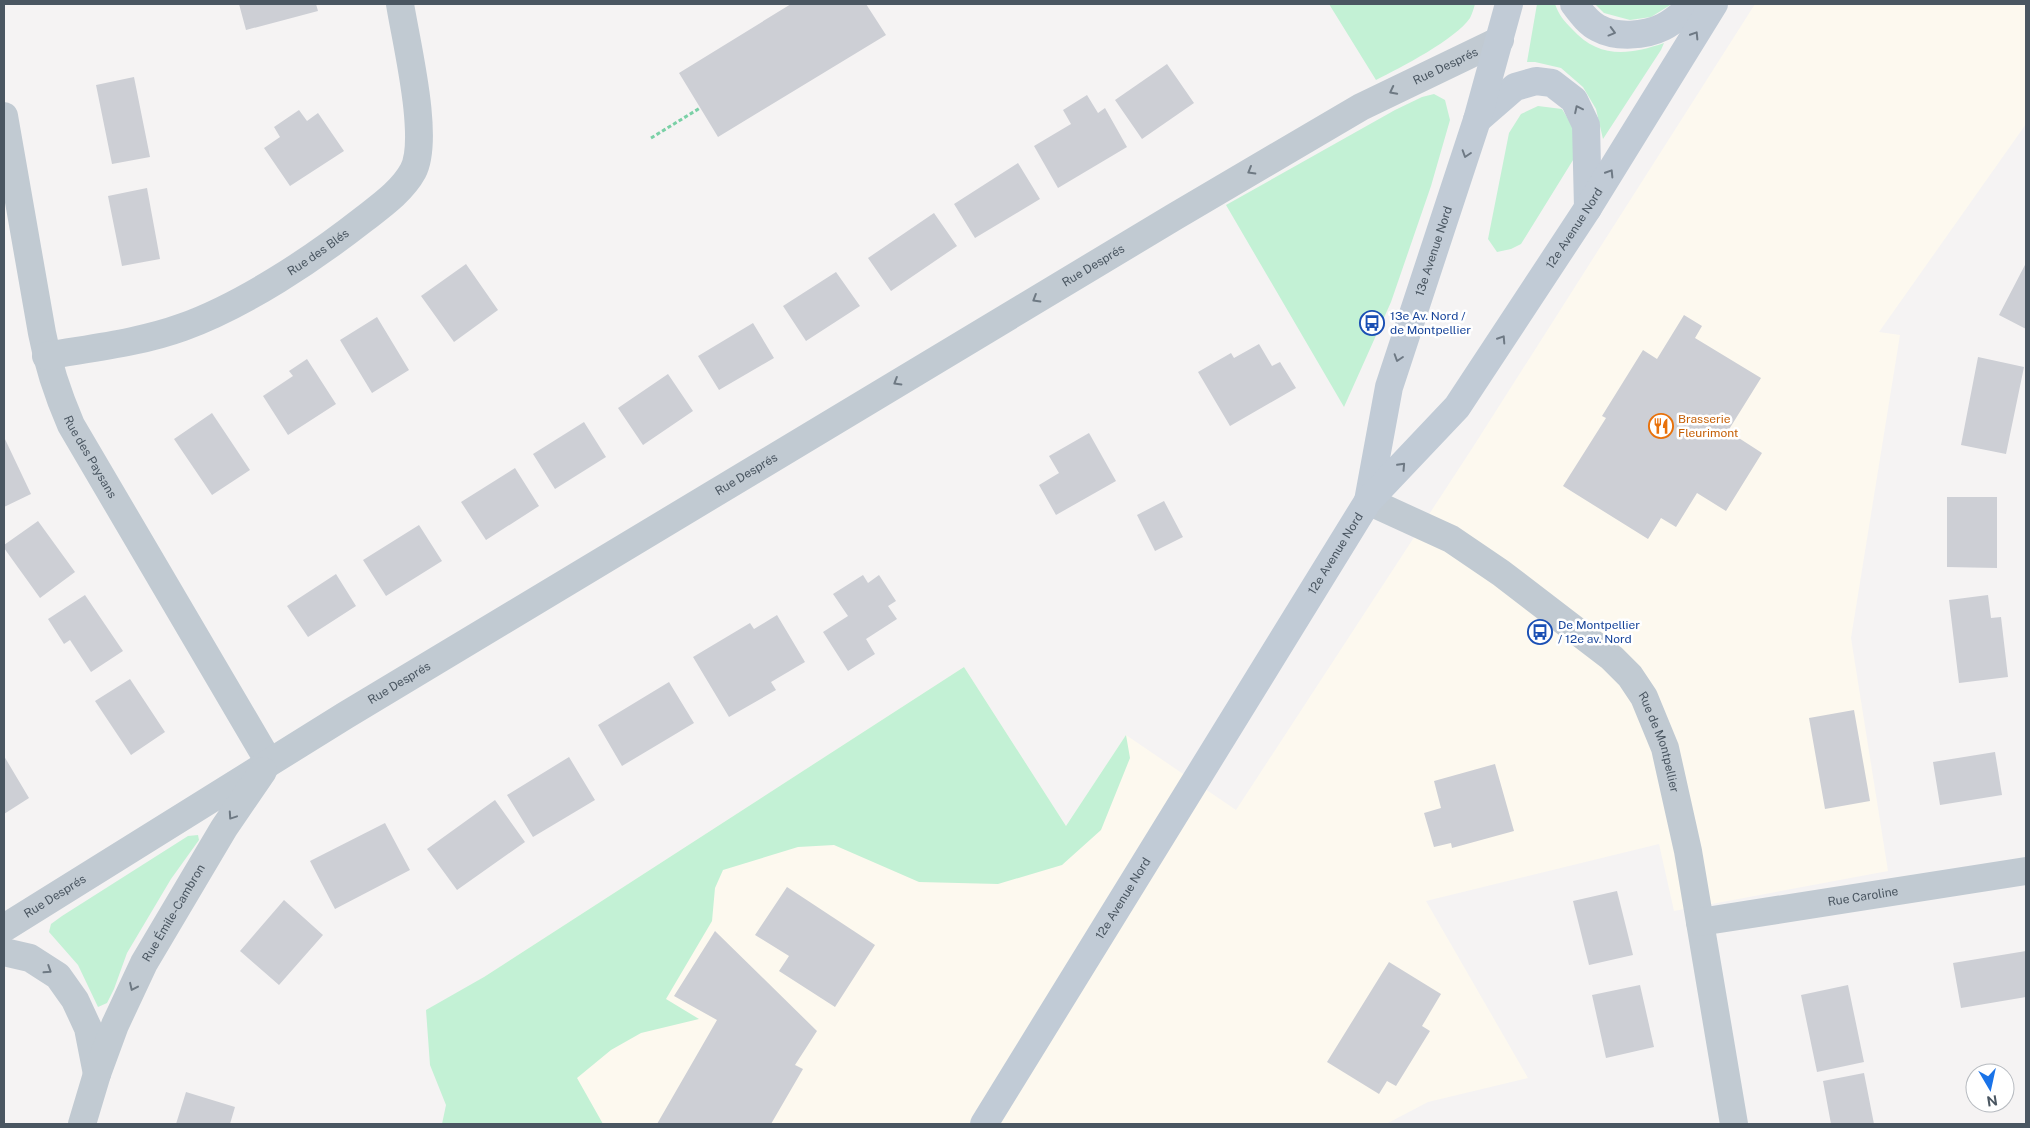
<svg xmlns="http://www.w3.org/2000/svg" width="2030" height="1128" viewBox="0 0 2030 1128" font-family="'Public Sans',sans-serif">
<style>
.commercial{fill:#fdf9ef}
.green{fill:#c3f1d5}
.building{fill:#cdcfd5}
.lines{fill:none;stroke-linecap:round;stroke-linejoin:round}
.path{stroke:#7ad0a6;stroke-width:3;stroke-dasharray:4 2.5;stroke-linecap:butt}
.street{stroke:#c1cad2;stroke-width:28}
.secondary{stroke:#c1cbd6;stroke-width:28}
.oneway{stroke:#6e7984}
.oneway2{stroke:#6e7983}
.labels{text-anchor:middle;stroke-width:5;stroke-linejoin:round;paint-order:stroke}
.street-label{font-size:12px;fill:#4a5661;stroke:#fff}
.transit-label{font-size:12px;fill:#164399;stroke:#fff;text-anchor:start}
.food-label{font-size:12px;fill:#c56008;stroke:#fff;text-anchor:start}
</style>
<rect width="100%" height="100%" fill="#f5f3f3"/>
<path class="commercial" d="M1755 4H2026V124L1879 332 1900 335 1851 638 1888 871 1674 911 1659 844 1426 901 1528 1078 1428 1102 1386 1124H575L484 977 964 667 1066 826 1126 735 1236 810 1473 447Z"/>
<path class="green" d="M1329 4H1475C1474 8 1472 14 1470 18 1456 39 1400 68 1376 80Z
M1537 4H1555C1559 15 1564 21 1572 29 1599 59 1629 55 1664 43L1661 50 1603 139 1596 109 1583 87 1561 68 1535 62H1527Z
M1595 4H1672L1651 17 1630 20 1604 13Z
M1434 94 1445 100 1450 120 1431 186 1391 302 1344 407 1226 205 1395 110 1422 97Z
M1538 106 1562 109 1576 132 1578 152 1521 244 1511 249 1497 252 1488 239 1509 133 1521 114Z
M964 667 1066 826 1126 735 1130 758 1101 830 1062 865 998 884 919 882 834 845 798 847 723 870 715 888 712 921 666 999 699 1019 641 1033 611 1050 577 1078 603 1124H442L446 1105 430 1065 426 1010 484 977Z
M198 835 199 840 171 879 127 953 114 989 107 1003 98 1007 78 965 49 932 51 924 62 916 188 836Z"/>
<path class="building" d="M239 4H316L318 11 246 30Z
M791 4H866L886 35 718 137 679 73Z
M1167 64 1194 103 1142 139 1115 100Z
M134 77 150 157 112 164 96 85Z
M1087 95 1098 113 1105 108 1127 147 1058 188 1034 146 1071 124 1063 110Z
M299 110 307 121 318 113 344 151 290 186 264 148 280 137 274 127Z
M1018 163 1040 199 975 238 954 204Z
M147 188 160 259 122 266 108 196Z
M934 213 957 246 891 291 868 258Z
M2026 263V329L1999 315Z
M466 264 498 310 454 342 421 296Z
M836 272 860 306 806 341 783 306Z
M1684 315 1702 326 1695 338 1761 378 1728 431 1762 453 1726 511 1697 493 1676 527 1661 518 1648 539 1563 486 1606 418 1602 416 1643 350 1657 359Z
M377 317 409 370 372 393 340 340Z
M753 323 774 358 719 390 698 356Z
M1259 344 1272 366 1280 362 1296 388 1230 426 1198 372 1231 353 1234 358Z
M1978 357 2024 367 2006 454 1961 445Z
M307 359 336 404 288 435 263 396 293 376 289 371Z
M668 374 693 411 643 445 618 408Z
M212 413 250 470 212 495 174 439Z
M584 422 606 457 555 489 533 454Z
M1089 433 1116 481 1056 515 1039 485 1059 473 1049 456Z
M4 437 31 494 4 507Z
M515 468 539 506 486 540 461 502Z
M1947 497H1997V568L1947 567Z
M1164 501 1183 537 1155 551 1137 515Z
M38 521 75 572 40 598 4 548V545Z
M419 525 442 561 386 596 363 560Z
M336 574 356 606 308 637 287 606Z
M863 575 868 583 879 575 896 601 888 606 897 619 866 639 875 654 848 671 823 632 848 616 833 594Z
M85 595 123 651 91 672 70 640 64 644 48 619Z
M1988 595 1991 618 2001 617 2008 677 1959 683 1949 600Z
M777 615 805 662 771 682 776 690 729 717 693 657 750 623 754 629Z
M130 679 165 732 131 755 95 701Z
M669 682 694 723 622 766 598 725Z
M1854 710 1870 801 1825 809 1809 718Z
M1995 752 2002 795 1940 805 1933 762Z
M4 756 29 798 4 814Z
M569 757 595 800 533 837 507 795Z
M1495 764 1514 831 1452 848 1451 843 1434 847 1424 813 1441 808 1434 781Z
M495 800 525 842 457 890 427 849Z
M385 823 410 870 335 909 310 861Z
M787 887 875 945 835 1007 779 971 789 956 755 935Z
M1617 891 1633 955 1589 965 1573 901Z
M284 900 323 935 279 985 240 951Z
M715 931 817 1031 795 1065 803 1069 771 1124H657L717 1020 674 996Z
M2026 951V997L1961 1008 1953 963Z
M1389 962 1441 994 1422 1026 1430 1031 1396 1086 1387 1081 1379 1094 1327 1062Z
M1640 985 1654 1047 1606 1058 1592 995Z
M1848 985 1864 1062 1817 1072 1801 995Z
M1864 1073 1874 1124H1831L1823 1081Z
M186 1092 235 1107 230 1124H176Z"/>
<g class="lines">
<path class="path" d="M651 138 700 108"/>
<g class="street">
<path id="s1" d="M4 116 42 333C48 365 58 395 71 425L269 762"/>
<path id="s2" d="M46 356C91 348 139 343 183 327 244 305 313 259 364 219 382 205 402 191 413 171 430 139 406 42 400 4"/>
<path id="s3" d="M1368 501 1451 539 1501 573 1612 658 1630 676 1644 697 1665 748 1688 851 1734 1124"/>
<path id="s4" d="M1700 922 2026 871"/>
<path id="s5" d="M4 928 346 715 1174 217 1361 107 1500 40"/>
<path d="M4 952 30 958 58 976 75 1000 88 1028 97 1074"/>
<path id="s6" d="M82 1124 97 1074 115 1025 144 963 224 828 263 771"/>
</g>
<g class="secondary">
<path d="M1574 4C1581 13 1588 23 1598 28 1616 38 1645 36 1663 27 1674 22 1684 12 1694 4"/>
<path d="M1477 120 1515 87 1536 81 1552 83 1574 100 1586 125 1588 208"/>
<path id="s7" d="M1368 501 1389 387 1477 120 1509 4"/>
<path id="s8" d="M984 1124 1368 501 1457 407 1588 208 1714 4"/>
</g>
</g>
<defs><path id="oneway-chevron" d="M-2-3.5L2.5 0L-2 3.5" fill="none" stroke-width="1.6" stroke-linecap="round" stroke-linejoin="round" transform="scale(1.25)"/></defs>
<g class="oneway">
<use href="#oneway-chevron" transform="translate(1612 32) rotate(15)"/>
<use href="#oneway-chevron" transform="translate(1695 35) rotate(-58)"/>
<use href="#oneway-chevron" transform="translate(1578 109) rotate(-116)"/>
<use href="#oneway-chevron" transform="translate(1466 154) rotate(108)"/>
<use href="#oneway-chevron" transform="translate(1610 173) rotate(-58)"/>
<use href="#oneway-chevron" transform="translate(1502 339) rotate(-57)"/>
<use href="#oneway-chevron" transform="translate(1398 358) rotate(108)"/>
<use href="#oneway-chevron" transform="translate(1402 466) rotate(-47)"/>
</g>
<g class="oneway2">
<use href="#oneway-chevron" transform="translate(1393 91) rotate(153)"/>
<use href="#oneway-chevron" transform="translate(1251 171) rotate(150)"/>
<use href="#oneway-chevron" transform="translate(1036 299) rotate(149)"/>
<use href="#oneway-chevron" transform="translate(897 382) rotate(149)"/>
<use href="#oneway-chevron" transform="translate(232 816) rotate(124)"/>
<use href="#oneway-chevron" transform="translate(48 970) rotate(33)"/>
<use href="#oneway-chevron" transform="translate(133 987) rotate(115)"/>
</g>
<defs>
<symbol id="bus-ring" viewBox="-11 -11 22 22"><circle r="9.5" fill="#fff" stroke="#1a4fb4" stroke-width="1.5"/><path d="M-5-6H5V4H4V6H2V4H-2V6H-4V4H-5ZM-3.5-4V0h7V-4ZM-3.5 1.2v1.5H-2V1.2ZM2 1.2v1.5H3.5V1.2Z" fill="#1a4fb4"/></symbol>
<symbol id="restaurant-ring" viewBox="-11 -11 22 22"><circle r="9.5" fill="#fff" stroke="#e8710a" stroke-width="1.5"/><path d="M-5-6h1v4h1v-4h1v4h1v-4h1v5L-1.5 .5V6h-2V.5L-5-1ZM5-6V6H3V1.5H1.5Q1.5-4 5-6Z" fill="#e8710a"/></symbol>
</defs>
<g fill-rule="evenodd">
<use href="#bus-ring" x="1358" y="309" width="28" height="28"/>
<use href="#restaurant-ring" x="1647" y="412" width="28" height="28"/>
<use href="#bus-ring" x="1526" y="618" width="28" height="28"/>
</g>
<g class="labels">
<g class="street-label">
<text dy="4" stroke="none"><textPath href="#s5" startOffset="1680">Rue Després</textPath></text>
<text dy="4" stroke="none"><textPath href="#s8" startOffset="1075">12e Avenue Nord</textPath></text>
<text dy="4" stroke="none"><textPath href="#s2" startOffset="295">Rue des Blés</textPath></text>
<text dy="4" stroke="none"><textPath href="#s7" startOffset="259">13e Avenue Nord</textPath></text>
<text dy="4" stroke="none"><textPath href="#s5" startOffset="1275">Rue Després</textPath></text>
<text dy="4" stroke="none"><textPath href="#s1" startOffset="354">Rue des Paysans</textPath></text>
<text dy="4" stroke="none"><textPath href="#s5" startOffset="870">Rue Després</textPath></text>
<text dy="4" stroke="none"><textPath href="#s8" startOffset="670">12e Avenue Nord</textPath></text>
<text dy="4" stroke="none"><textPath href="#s5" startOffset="465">Rue Després</textPath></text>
<text dy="4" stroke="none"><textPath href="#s3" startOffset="390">Rue de Montpellier</textPath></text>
<text dy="4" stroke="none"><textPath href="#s5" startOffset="60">Rue Després</textPath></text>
<text dy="4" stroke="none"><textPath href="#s4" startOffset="165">Rue Caroline</textPath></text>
<text dy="4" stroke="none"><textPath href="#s8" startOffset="265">12e Avenue Nord</textPath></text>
<text dy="4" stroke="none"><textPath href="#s6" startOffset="231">Rue Émile-Cambron</textPath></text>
</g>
<g class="transit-label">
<text x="1390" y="320">13e Av. Nord /<tspan x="1390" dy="14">de Montpellier</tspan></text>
<text x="1558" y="629">De Montpellier<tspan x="1558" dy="14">/ 12e av. Nord</tspan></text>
</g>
<g class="food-label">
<text x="1678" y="423">Brasserie<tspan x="1678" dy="14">Fleurimont</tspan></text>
</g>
</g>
<rect width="2030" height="1128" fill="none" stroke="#4a5661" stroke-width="10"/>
<g transform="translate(1990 1088) rotate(171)"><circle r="24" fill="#ffffff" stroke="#b7bbc0"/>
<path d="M0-4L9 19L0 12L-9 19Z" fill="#1a73e8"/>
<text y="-8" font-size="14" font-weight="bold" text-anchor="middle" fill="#4a5661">N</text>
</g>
</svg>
